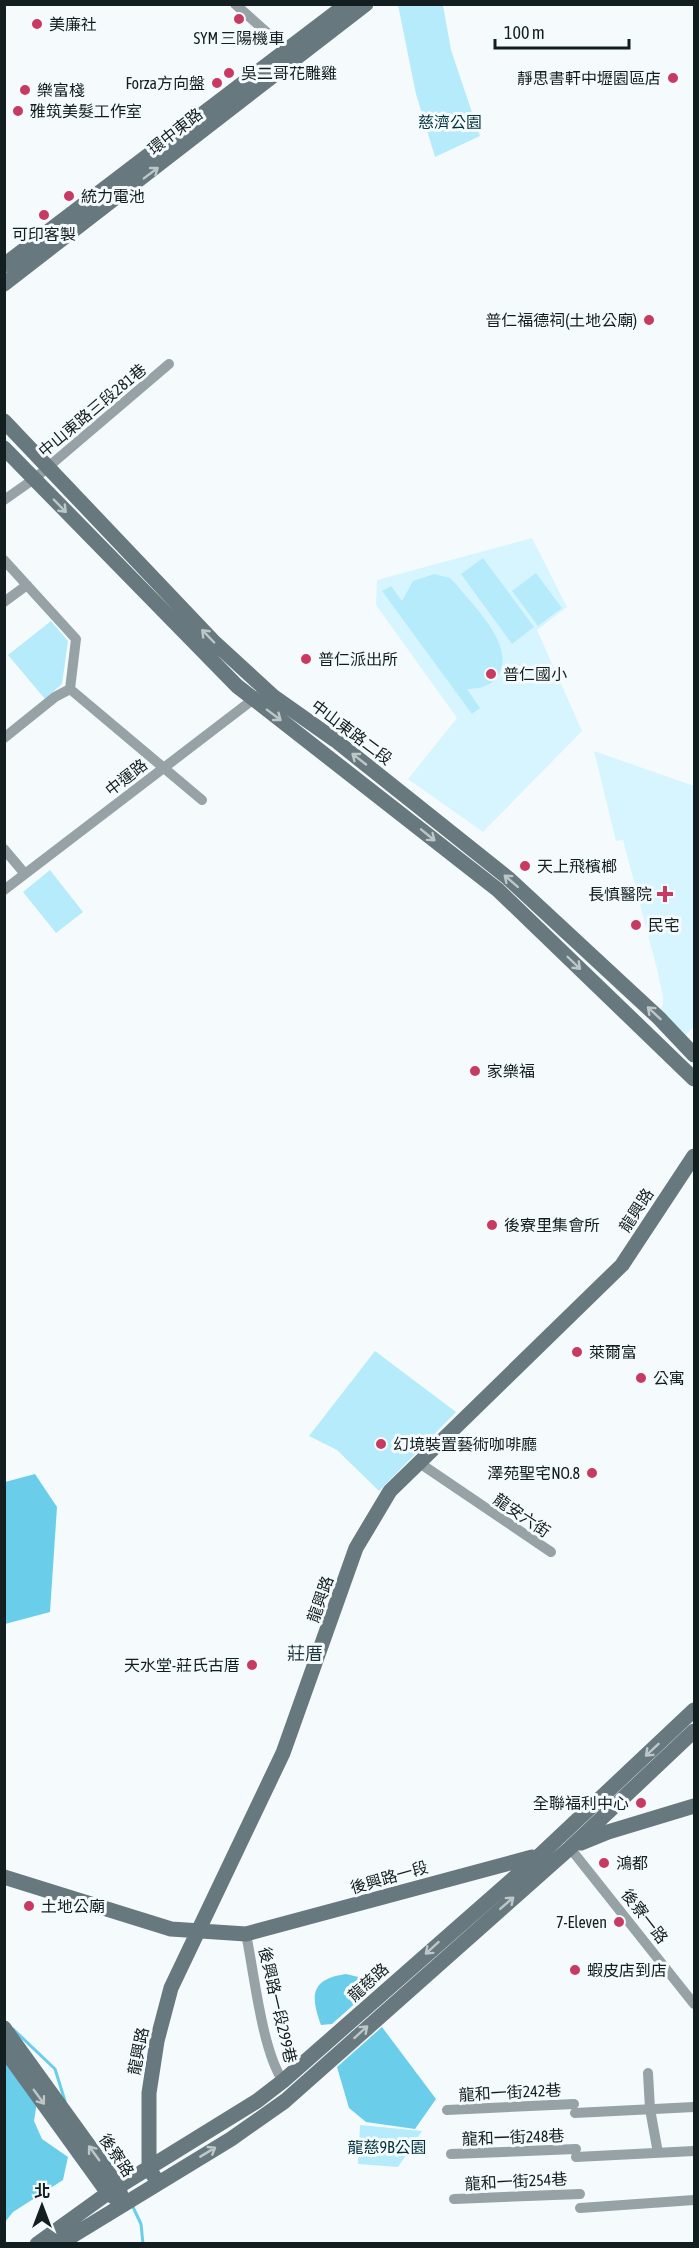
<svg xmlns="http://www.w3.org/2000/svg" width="699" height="2248" viewBox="0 0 699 2248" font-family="'Asap Condensed','Noto Sans TC',sans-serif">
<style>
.built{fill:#d7f5ff}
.green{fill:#b6ebfb}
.water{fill:#6aceea}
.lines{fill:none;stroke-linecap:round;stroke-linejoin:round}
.stream{stroke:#6aceea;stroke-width:3}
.street{stroke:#96a2a6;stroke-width:10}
.secondary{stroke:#67787e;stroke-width:15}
.oneway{stroke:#bcc7ca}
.poi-dot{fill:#c83a61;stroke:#f5fbfc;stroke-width:2}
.labels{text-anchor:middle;stroke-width:6;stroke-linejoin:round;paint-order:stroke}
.poi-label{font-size:16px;fill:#131e21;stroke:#f5fbfc;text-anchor:start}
.park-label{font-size:16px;fill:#00313c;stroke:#f5fbfc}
.street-label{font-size:16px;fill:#131e21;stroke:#f5fbfc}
.neighbourhood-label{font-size:18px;fill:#1e363d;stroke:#f5fbfc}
</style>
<rect width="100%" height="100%" fill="#f5fbfc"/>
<path class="built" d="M532 538 567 607 537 630 582 731 483 832 408 779 457 718 376 605 377 580Z
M594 751 694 786V1027L685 1035 659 1010 663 1005V997L657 969 623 840 616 841Z"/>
<path class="green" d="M398 5H443L451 50 480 136 435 157 416 94Z
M483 558 534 627 512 644 461 574Z
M536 573 562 608 538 626 512 591Z
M434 574 450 578 456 584C473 606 515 644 499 674 492 686 480 689 467 689L480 708 472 714 382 591 391 586 402 601 413 581Z
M51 621 68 641 62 684 45 699 8 655Z
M50 870 83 912 56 933 23 892Z
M375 1351 456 1412 379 1491 337 1450 309 1436Z
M360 2125 422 2131 398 2167 358 2164Z"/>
<path class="water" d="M35 1474 57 1507 50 1612 5 1624V1482Z
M346 1974 379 1982 332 2024 321 2025C310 1995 311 1979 346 1974Z
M382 2027 436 2099 415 2129 366 2122 349 2108 337 2067Z
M5 2042 37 2102 34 2121 42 2139 68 2157 63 2180 13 2212 5 2222Z"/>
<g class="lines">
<path class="stream" d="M13 2029 55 2069 65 2101
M132 2205 141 2224 143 2244"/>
<path class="street" d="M235 4 291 54
M4 500 34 479 169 364
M4 560 76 639 70 689 202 800
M4 602 27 585
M4 738 55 697 70 689
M4 849 25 874
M4 890 259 695
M418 1462 551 1552
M570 1848 694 2004
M246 1934C254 1972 262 2051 283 2081
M648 2073 650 2109 658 2153
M447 2110 574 2104
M575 2113 694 2107
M451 2154 576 2149
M576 2157 694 2151
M454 2199 580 2194
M580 2208 694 2200"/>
<path class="secondary" d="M4 265 347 4
M4 284 366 4
M4 421 213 641 274 697 335 740 508 878 659 1018 694 1055
M4 448 237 686 498 890 694 1079
M581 1843 608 1832 694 1806
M4 1877 171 1929 246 1934 532 1857
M4 2028 118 2186 121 2195
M4 2049 108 2193 115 2198
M158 2182 149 2169V2093L157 2041 171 1988 283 1753 356 1548 390 1491 622 1265 694 1156
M37 2244 108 2193 257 2101 283 2081 540 1855 694 1710
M59 2244 231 2139 285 2101 570 1848 694 1731"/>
</g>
<defs><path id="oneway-shaft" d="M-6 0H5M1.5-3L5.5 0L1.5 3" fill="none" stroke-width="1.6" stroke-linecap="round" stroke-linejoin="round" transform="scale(1.5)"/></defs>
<g class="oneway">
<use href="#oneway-shaft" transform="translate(151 173) rotate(-37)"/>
<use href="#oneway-shaft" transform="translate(60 506) rotate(46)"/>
<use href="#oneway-shaft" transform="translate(208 636) rotate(-134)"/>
<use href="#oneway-shaft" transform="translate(274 715) rotate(37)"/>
<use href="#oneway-shaft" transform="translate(359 759) rotate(-142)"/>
<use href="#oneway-shaft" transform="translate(428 835) rotate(39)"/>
<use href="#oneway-shaft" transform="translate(511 881) rotate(-139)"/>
<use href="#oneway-shaft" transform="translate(574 963) rotate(44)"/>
<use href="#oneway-shaft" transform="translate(654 1013) rotate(-137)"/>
<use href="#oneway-shaft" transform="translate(652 1750) rotate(137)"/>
<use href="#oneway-shaft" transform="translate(507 1903) rotate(-41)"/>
<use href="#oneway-shaft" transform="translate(432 1948) rotate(138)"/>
<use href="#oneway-shaft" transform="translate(361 2032) rotate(-42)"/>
<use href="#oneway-shaft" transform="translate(39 2097) rotate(54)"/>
<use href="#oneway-shaft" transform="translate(208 2152) rotate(-31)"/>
<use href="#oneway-shaft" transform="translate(94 2153) rotate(-126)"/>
</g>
<g class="poi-dot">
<circle cx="239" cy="19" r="6"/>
<circle cx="37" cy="24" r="6"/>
<circle cx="229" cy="73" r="6"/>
<circle cx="673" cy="78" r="6"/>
<circle cx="217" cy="83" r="6"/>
<circle cx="25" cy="90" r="6"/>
<circle cx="18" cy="111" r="6"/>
<circle cx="69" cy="196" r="6"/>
<circle cx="44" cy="215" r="6"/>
<circle cx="649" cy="320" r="6"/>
<circle cx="306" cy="659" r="6"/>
<circle cx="491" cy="674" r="6"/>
<circle cx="525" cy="866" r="6"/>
<path d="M662 885h6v6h6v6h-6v6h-6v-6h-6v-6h6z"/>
<circle cx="636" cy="925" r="6"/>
<circle cx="475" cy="1071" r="6"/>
<circle cx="492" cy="1225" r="6"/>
<circle cx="577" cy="1352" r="6"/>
<circle cx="641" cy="1378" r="6"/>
<circle cx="381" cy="1444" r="6"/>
<circle cx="592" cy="1473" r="6"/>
<circle cx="252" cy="1665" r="6"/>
<circle cx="641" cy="1803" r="6"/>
<circle cx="604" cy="1863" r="6"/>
<circle cx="29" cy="1906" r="6"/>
<circle cx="619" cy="1922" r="6"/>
<circle cx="575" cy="1970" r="6"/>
</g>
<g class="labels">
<g class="poi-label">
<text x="49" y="30">美廉社</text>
<text x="239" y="44" text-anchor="middle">SYM 三陽機車</text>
<text x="241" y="79">吳二哥花雕雞</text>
<text x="661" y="84" text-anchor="end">靜思書軒中壢園區店</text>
<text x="205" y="89" text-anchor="end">Forza方向盤</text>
<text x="37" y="96">樂富棧</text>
<text x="30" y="117">雅筑美髮工作室</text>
<text x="81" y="202">統力電池</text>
<text x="44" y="240" text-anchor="middle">可印客製</text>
<text x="637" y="326" text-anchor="end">普仁福德祠(土地公廟)</text>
<text x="318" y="665">普仁派出所</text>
<text x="503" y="680">普仁國小</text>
<text x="537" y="872">天上飛檳榔</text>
<text x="652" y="900" text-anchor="end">長慎醫院</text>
<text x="648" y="931">民宅</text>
<text x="487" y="1077">家樂福</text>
<text x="504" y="1231">後寮里集會所</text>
<text x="589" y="1358">萊爾富</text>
<text x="653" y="1384">公寓</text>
<text x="393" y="1450">幻境裝置藝術咖啡廳</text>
<text x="580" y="1479" text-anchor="end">澤苑聖宅NO.8</text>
<text x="240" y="1671" text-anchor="end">天水堂-莊氏古厝</text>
<text x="629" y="1809" text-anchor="end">全聯福利中心</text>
<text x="616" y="1869">鴻都</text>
<text x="41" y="1912">土地公廟</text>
<text x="607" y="1928" text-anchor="end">7-Eleven</text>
<text x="587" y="1976">蝦皮店到店</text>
</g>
<g class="park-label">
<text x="450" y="128">慈濟公園</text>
<text x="387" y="2153">龍慈9B公園</text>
</g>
<g class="street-label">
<text transform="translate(175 131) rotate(-38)" y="6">環中東路</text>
<text transform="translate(92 410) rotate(-40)" y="6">中山東路三段281巷</text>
<text transform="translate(352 732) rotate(37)" y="6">中山東路二段</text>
<text transform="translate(126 777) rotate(-38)" y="6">中運路</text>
<text transform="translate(636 1210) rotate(-57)" y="6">龍興路</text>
<text transform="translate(522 1515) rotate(34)" y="6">龍安六街</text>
<text transform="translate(320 1599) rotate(-71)" y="6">龍興路</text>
<text transform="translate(389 1877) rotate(-16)" y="6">後興路一段</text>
<text transform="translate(645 1916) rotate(52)" y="6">後寮一路</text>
<text transform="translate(368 1982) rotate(-42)" y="6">龍慈路</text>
<text transform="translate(278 2005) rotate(77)" y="6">後興路一段299巷</text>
<text transform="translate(138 2051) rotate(-79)" y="6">龍興路</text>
<text transform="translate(510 2092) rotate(-3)" y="6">龍和一街242巷</text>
<text transform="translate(513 2137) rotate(-2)" y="6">龍和一街248巷</text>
<text transform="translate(117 2155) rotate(56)" y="6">後寮路</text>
<text transform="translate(516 2181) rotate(-3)" y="6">龍和一街254巷</text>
</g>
<g class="neighbourhood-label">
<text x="305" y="1660">莊厝</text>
</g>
</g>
<rect width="699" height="2248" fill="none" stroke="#131e21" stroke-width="12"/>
<g transform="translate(42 2206)" stroke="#f5fbfc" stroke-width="4.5" paint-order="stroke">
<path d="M0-4.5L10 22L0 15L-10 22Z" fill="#131e21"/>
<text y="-9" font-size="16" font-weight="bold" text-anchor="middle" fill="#131e21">北</text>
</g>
<path d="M495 39v9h134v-9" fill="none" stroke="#131e21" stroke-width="3"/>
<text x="504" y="39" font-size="18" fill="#131e21" stroke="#f5fbfc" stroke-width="4.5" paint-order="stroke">100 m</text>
</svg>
